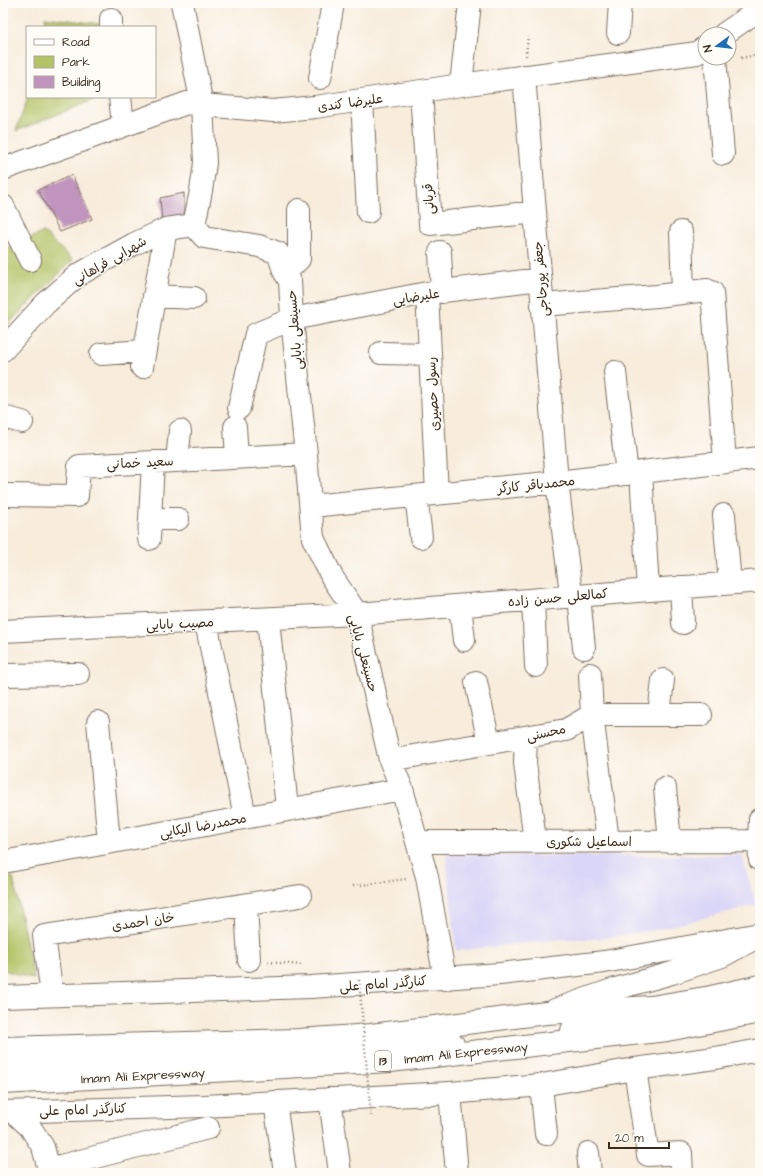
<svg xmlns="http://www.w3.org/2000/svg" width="763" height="1176" viewBox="0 0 763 1176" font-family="'Architects Daughter','Playpen Sans Arabic',sans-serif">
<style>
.built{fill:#dad6f7}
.green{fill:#b2c366;stroke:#767642}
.building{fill:#c094bc}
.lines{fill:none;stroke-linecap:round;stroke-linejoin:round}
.minor-casing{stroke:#7d6e60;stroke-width:24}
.major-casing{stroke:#7d6e60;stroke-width:24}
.highway-casing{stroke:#7d6e60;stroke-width:24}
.path{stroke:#7d6e60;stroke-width:2.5;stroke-dasharray:1 3;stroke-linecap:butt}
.minor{stroke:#fff;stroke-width:22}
.major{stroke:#fff;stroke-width:22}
.highway{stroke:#fff;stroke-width:22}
.path-bridge{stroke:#7d6e60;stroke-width:2.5;stroke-dasharray:1 3;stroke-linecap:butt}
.labels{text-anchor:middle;stroke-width:3;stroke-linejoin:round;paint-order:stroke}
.shield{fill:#fdfcf7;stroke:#75695f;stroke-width:1}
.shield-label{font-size:12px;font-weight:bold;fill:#3b2a1e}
.street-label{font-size:13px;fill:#3b2a1e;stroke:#fdfcf7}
</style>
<rect width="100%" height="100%" fill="#fdfcf7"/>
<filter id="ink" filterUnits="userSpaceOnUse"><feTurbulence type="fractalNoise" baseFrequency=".025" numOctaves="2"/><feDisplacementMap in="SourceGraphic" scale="8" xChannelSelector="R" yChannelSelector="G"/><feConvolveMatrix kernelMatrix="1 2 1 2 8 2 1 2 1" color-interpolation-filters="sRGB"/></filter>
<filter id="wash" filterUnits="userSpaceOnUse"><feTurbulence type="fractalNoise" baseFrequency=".012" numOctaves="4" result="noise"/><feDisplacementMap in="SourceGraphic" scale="16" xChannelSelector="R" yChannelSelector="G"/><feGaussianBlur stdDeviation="0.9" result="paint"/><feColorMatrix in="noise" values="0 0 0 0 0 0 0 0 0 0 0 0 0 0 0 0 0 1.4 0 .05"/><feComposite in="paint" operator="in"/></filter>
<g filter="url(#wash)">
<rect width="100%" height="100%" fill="#f8ecdb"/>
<path class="built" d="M446 854 551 856 742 855 756 905 664 928 599 939H560L456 951Z"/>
<path class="green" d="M45 17 100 24V27H47Z
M28 97H101L16 131Z
M43 232 73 260 4 328 3 245 10 248Z
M13 877 34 979 3 970V879Z"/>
<g id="blocks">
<path class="building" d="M72 175 92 219 60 232 38 190Z
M184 193V218L162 222 160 198Z"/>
</g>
</g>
<g filter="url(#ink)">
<use href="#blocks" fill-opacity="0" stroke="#7d6e60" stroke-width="1"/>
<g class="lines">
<defs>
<path id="minor" d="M182 3 202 105 205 163 201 191 194 225
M111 19V27
M618 33 620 3
M715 58 723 154
M524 76 557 482 570 585
M320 78 333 3
M461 85 470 3
M421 92 430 224 535 212
M120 97 123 125
M362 100 368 212
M3 206 30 260
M194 225 204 237 259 246 278 253 285 273 290 281 292 319 306 454 313 538 332 577 357 614 390 760 402 789 427 877 445 979
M681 232 683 293
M440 252 442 292
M285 273 299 259V210
M712 292 725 462
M427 293 437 494
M154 296 194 298
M542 305 657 296 707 290
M3 350 45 304 78 275 134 244 166 229 194 225
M381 353 430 354
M101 354 145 351
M142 367 166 229
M615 372 627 474
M239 408 256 334 292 319 427 293 540 279
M3 417 22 422
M235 427 237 457
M177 461 180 431
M641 472 648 590
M3 495 77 496 79 466 306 454
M416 496 421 537
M311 506 557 482 760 458
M724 515 730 583
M150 519H178
M149 539 153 462
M681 587 683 623
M579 596 584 648
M533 600 536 666
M460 606 464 640
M268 619 287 809
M206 622 245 817
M3 631 357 614 760 581
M590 674 592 715 608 841
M3 675 78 674
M476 682 489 743
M659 715 663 680
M98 722 109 842
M526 737 525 763 535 841
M390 760 566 730 592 715H701
M665 788 670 842
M760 819 759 841 760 860
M417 842 760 841
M3 862 402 789
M246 905 249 960
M52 995 44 936 300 896
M572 1030 704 1012 760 997
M3 1066 295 1056 453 1044
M635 1069 648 1155 681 1153 682 1173
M541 1085 546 1134
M450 1093 457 1173
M330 1099 340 1173
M275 1102 285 1173
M14 1112 30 1127 43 1147 50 1173
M588 1153 590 1173
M49 1169 208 1128"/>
<path id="major" d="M724 34 760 9
M3 169 187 103 202 105 273 111 315 107 461 85 697 53 705 47
M3 997 311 987 500 974 604 962 760 934
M555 1010 612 990 672 973 722 956 748 942
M3 1112 204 1106 450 1093 541 1085 635 1069 715 1058 760 1050"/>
<path id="highway" d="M3 1048 299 1040 371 1035 546 1013 651 1007 711 997 760 986
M3 1083 390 1061 667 1030 760 1012"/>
</defs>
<use href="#minor" class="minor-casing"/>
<use href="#major" class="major-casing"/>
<use href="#highway" class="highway-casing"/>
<path class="path" d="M526 56 528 36
M741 58 760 54
M353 886 407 879
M268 962 303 965"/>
<use href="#minor" class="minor"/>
<use href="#major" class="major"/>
<use href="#highway" class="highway"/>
<path class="path-bridge" d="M359 980 371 1116"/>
</g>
</g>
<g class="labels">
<rect class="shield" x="375" y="1051" width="16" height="20" rx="3"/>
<g class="shield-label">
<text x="383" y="1065">13</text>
</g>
<g class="street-label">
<text transform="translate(350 102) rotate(-8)" y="5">علیرضا کندی</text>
<text transform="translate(428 199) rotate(-94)" y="5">قربانی</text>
<text transform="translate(109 260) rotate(-30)" y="5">شهرابی فراهانی</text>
<text transform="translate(540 279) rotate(-95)" y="5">جعفر پورحاجی</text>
<text transform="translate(416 296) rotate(-9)" y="5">علیرضایی</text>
<text transform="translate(294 330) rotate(-95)" y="5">حسینعلی بابایی</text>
<text transform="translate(432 394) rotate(-93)" y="5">رسول حصیری</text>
<text transform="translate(140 462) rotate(-3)" y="5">سعید خمانی</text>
<text transform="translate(536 484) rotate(-6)" y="5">محمدباقر کارگر</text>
<text transform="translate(558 597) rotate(-5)" y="5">کمالعلی حسن زاده</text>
<text transform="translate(180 623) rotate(-3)" y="5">مصیب بابایی</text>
<text transform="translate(364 653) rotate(75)" y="5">حسینعلی بابایی</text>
<text transform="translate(546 732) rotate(-12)" y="5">محسنی</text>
<text transform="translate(203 825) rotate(-10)" y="5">محمدرضا الیکایی</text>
<text x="589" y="846">اسماعیل شکوری</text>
<text transform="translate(143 921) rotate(-9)" y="5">خان احمدی</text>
<text transform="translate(383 983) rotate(-4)" y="5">کنارگذر امام علی</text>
<text transform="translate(466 1052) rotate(-6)" y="5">Imam Ali Expressway</text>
<text transform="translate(143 1075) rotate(-3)" y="5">Imam Ali Expressway</text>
<text transform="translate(83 1109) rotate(-2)" y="5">کنارگذر امام علی</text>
</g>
</g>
<rect width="763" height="1176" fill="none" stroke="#fdfcf7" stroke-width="16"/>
<rect x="26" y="26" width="130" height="72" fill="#fdfcf7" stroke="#afa8a0"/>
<rect x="34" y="39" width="20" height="6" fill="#ffffff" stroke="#afa8a0"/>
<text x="62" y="46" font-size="12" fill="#3b2a1e">Road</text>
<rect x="34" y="56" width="20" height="12" fill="#b2c366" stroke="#afa8a0"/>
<text x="62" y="66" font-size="12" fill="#3b2a1e">Park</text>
<rect x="34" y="76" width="20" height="12" fill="#c094bc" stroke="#afa8a0"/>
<text x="62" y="86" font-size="12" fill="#3b2a1e">Building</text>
<g transform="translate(717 46) rotate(255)"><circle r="19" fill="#fdfcf7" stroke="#afa8a0"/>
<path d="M0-3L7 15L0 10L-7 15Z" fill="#1f6fb2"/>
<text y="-6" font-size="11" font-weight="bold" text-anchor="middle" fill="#3b2a1e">N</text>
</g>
<path d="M609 1142v6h60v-6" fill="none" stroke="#3b2a1e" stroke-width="2"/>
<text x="615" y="1142" font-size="12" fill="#3b2a1e" stroke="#fdfcf7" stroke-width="3" paint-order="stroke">20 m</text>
</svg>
